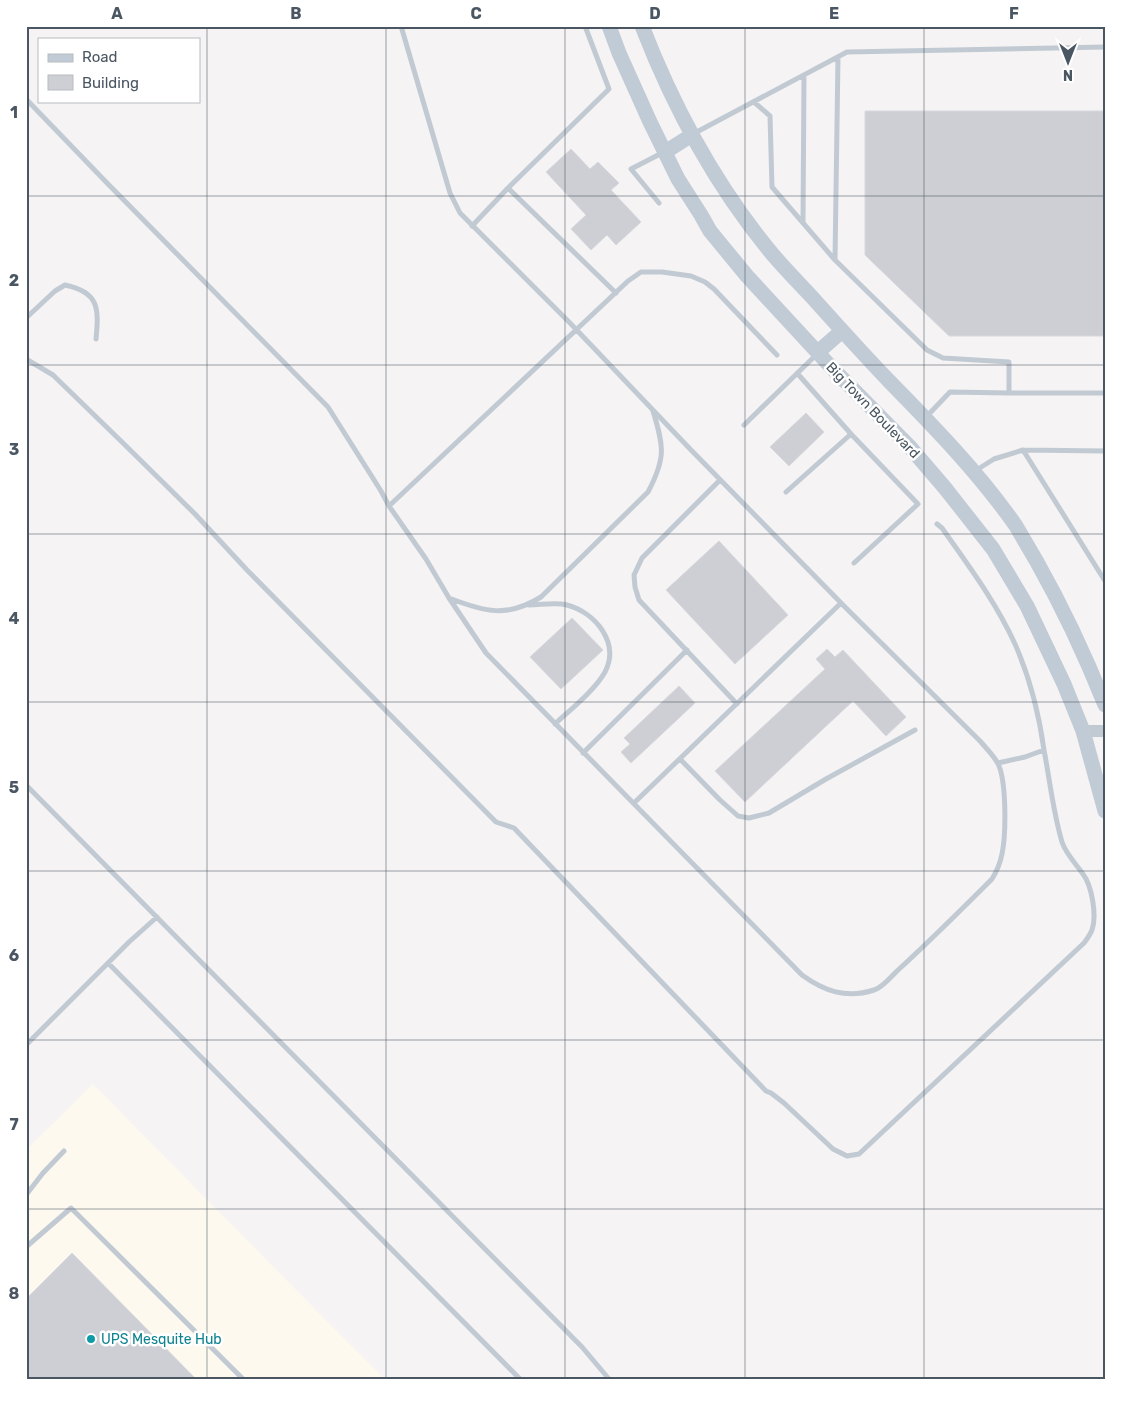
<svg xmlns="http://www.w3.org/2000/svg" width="1131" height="1405" viewBox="0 0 1131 1405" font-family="Rubik,sans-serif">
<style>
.commercial{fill:#fdf9ef}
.building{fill:#cdcfd5;stroke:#d7d9de}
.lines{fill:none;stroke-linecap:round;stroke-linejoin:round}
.service{stroke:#c1cad2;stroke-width:5}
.tertiary{stroke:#c1cad2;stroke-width:12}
.secondary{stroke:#c1cbd6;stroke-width:15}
.grid{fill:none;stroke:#4a5661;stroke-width:1;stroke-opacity:0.55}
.culture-dot{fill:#0f9aa8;stroke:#fff;stroke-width:2}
.labels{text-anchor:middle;stroke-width:5;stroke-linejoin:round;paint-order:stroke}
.street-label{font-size:14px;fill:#4a5661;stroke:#fff}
.culture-label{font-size:14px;fill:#0d838f;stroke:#fff;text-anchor:start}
.neatline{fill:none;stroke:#4a5661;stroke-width:2}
.grid-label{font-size:16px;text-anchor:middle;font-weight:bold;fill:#4a5661}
</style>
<rect width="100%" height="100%" fill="#f5f3f3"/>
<path class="commercial" d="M93 1084 314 1308 385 1379H26V1150Z"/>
<path class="building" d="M865 111H1105V336H949L865 255Z
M571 149 590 169 598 162 619 183 611 190 641 222 616 245 607 235 591 250 571 229 586 215 546 172Z
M806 413 824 432 789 466 770 447Z
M719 541 788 615 735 664 666 590Z
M572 618 603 650 561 689 530 657Z
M827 649 835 657 843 650 906 717 886 736 853 701 745 802 715 771 825 669 816 659Z
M679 686 695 703 631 763 621 752 630 744 624 738Z
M72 1253 196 1379H26V1299Z"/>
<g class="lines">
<path class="service" d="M26 99 107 183 328 407 381 491 389 506 426 559 449 598 486 653 802 975C824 991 846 999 874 990 882 988 891 977 897 971 930 941 961 910 992 879 997 871 1000 864 1002 854 1006 835 1007 778 997 762 993 755 986 748 980 741L847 609 692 451 570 323 460 213 450 193 401 26
M754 102 770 116 772 187 835 260 927 350 943 358 1009 362V393L950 392 927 416
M693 134 847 52 1105 47
M508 188 616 293
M659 203 631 169 662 153
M803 222 804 75
M472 226 508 188 609 89 585 26
M835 260 838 57
M26 318 55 291 65 285C99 292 99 308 96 339
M26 359 53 375 123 443 195 514 247 570 496 822 514 828 766 1091 771 1093 784 1103 833 1149 847 1156 859 1154 1084 943C1087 939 1090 935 1092 930 1097 916 1092 886 1083 874 1076 864 1066 854 1062 842 1053 812 1050 781 1044 750L1025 757 998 763
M797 373 851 434 918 504 854 563
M1009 393H1105
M744 425 816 355
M1023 450 1105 451
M975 471 994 459 1023 450 1105 581
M720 480 642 558 634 575 635 587 639 600 737 704
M786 492 851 434
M389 506 628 281 641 272H662L691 276 705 282 714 289 777 355
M937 524 942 528C968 565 996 602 1015 644 1030 678 1039 714 1044 750
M449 598C485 612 507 618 541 597L648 492C666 458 664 447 653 411
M529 605C541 605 556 602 567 605 596 613 620 643 605 672 595 690 570 710 555 724
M583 753 687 650
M680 759 720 800 738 816 749 818 769 813 826 779 915 730
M26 785 582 1347 609 1379
M634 803 841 603
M108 963 520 1379
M26 1045 129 942 157 917
M26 1195 43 1173 64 1151
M26 1247 71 1208 243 1379"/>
<path class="tertiary" d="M1083 731H1105"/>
<path class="secondary" d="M609 26 619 53 650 122 678 179 701 215 710 231 747 276 832 368 909 446 945 488 993 549 1027 606 1064 684 1083 731 1105 811
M642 26C673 106 715 184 769 250 782 266 797 281 811 296 837 325 863 354 890 382 935 428 979 473 1016 526 1023 538 1030 550 1037 562 1063 608 1085 655 1105 705
M665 152 692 135
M818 352 842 331"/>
</g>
<path class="grid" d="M207 26V1379M386 26V1379M565 26V1379M745 26V1379M924 26V1379M26 196H1105M26 365H1105M26 534H1105M26 702H1105M26 871H1105M26 1040H1105M26 1209H1105"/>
<circle class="culture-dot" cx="91" cy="1339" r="5"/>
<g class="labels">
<g class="street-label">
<text transform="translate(873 410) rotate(46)" y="5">Big Town Boulevard</text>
</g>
<g class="culture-label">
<text x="101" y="1344">UPS Mesquite Hub</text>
</g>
</g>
<rect width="1131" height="1405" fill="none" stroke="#ffffff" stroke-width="55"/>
<rect x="38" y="38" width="162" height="65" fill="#ffffff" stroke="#b7bbc0"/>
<rect x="48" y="54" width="25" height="8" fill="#c1cbd6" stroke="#b7bbc0"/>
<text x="82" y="62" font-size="15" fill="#4a5661">Road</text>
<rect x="48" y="75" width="25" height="15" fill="#cdcfd5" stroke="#b7bbc0"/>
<text x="82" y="88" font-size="15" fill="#4a5661">Building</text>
<g transform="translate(1068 62) rotate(180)" stroke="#ffffff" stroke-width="4" paint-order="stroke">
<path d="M0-4L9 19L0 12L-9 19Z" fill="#4a5661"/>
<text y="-8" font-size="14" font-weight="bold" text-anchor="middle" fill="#4a5661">N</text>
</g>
<rect x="28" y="28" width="1076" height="1350" class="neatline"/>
<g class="grid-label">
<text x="117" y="19">A</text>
<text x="296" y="19">B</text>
<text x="476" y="19">C</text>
<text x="655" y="19">D</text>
<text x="834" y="19">E</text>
<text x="1014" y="19">F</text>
<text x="14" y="118">1</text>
<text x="14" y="286">2</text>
<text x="14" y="455">3</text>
<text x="14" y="624">4</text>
<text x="14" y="793">5</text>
<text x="14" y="961">6</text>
<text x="14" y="1130">7</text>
<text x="14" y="1299">8</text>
</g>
</svg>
